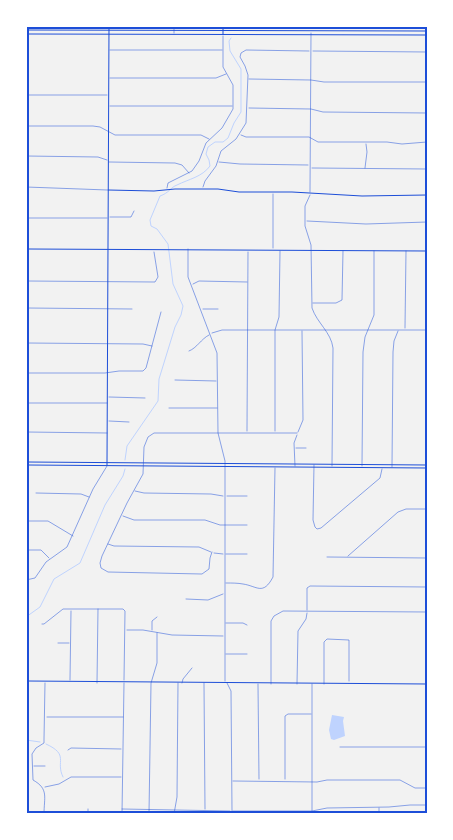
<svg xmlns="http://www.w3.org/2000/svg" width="453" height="840" viewBox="0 0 453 840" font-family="Inter,sans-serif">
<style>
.water{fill:#bfd3fe}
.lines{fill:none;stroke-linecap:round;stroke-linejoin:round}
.stream{stroke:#bfd3fe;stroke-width:1}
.minor{stroke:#1d4ed8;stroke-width:0.5}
.tertiary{stroke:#1d4ed8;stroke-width:1}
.secondary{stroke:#1d4ed8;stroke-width:1}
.neatline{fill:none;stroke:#1d4ed8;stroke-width:2}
</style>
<rect width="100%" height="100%" fill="#f2f2f2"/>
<path class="water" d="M332 715 344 717 343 721 345 736 334 740 331 739 329 730Z"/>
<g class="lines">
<path class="stream" d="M236 28 237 26
M125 460 127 446 158 401 159 379 175 327 181 315 183 306 173 284 168 244 157 229 151 226 150 220 160 196C169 193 171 187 177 185 189 179 202 177 210 166L209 160 206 154 208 147 215 142H223L228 138 234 123 241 112V69L230 51 229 41 231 38
M26 617 40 607 54 579 80 563 105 505 123 476 125 469
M26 740 40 742
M46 744C70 755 55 761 63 777"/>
<path class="minor" d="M174 26V33
M110 50H222
M313 51 427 52
M110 78H216L226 74
M249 79 311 80 324 82H427
M26 95H107
M110 106H232
M249 108 311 109 323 112 427 113
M26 126H93L100 127 115 135H201L209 139
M241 135 246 137H309L318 142H387L402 144 427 142
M26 156 98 157 107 160
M109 162 175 163 182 165 189 173
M219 162 240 164 308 165
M312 168 427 169
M365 168 367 152 366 144
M26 187 107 190
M203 187 205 181 216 166 221 151 236 139 246 123 248 75 245 66 240 57 241 53 246 50 309 51
M167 188 168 183 192 171 199 161 206 143 222 128 233 109V85L223 67V36
M310 192 311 33
M310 195 305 206V226L311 245 312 308C317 323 331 332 333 348L332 466
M110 217H131L134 211
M26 218H107
M307 221 366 224 427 222
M273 248V194
M188 249V277L217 353 218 433 225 461V681
M26 281 155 282 158 277 154 252
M193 284 199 281 247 282
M313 303H336L342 300 343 251
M26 308 132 309
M203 309H218
M405 328 406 251
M212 333 222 330H427
M26 343 143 344 152 346
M189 351C197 348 201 339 209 335
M26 373H105L119 371H143L146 368 161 312
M175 380 216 381
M109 397 145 398
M26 403H107
M169 408H217
M109 421 129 422
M247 431 248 252
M275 431V330L279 317 280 251
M26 432 107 433
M298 432 303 420 302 331
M296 448H306
M314 465 313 520 315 527 317 529 321 528 380 478 382 469
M295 466 294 443 297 435
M362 466 363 352 365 337 374 315V251
M392 467 393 352 394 341 398 331
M135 491 144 493 211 494 223 496
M36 493 81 494 89 497
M227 496H247
M123 516 134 520H205L220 525H247
M26 521H48L73 536
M108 544 114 546 199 547 211 552
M26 550H41L49 558
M212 552 210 558 209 569 202 574 108 572 101 568 100 563 102 556 127 503 143 474 144 447 148 437 154 433H297
M214 553 223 554
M226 554H247
M348 556 398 512 406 509H427
M327 557 427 558
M26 580 35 578 46 562 67 547 93 489 107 466
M226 583C232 583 238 583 243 584 257 586 263 596 273 577L275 468
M186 599 208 600 223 594
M307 610V588L310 586 427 587
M226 623H243L247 625
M42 624H44L63 609H123L125 611 124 680
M127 630H143L172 635 223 636
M152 630V621L157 617
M58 643H69
M226 654H247
M70 680 71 611
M97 683 98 609
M182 683 183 679 192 668
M204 683 205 809
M227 683 231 691 232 811
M258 684 259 779
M271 684V621L274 616 283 611 427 612
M297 684 298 631 306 619 307 613
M312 684V814
M324 684V642L327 639 349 640V681
M47 717H123
M340 747H427
M68 750 71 748 121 749
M34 766H45
M285 779V716L288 714H311
M233 781 317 782 327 780H400L415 788H427
M45 787 59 784 71 777H121
M379 808V814
M122 809 230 811
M233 811H312L327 808 389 807 410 805H427
M44 814C44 797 49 789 33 780L32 754 36 748 44 743V739L45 683
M88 814V809
M122 814 124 683
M149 814 151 683 157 663V633
M174 814 177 797 178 683"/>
<path class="tertiary" d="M223 26V34
M108 190 154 191 175 189H218L239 192H292L362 196 427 195
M26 249 427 251
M107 465 109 26
M26 681 427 684"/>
<path class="secondary" d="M26 30 427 31
M26 34 427 35
M26 462 427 465
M26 465 427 468"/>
</g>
<rect width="453" height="840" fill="none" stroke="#ffffff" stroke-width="55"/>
<rect x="28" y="28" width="398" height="784" class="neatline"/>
</svg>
